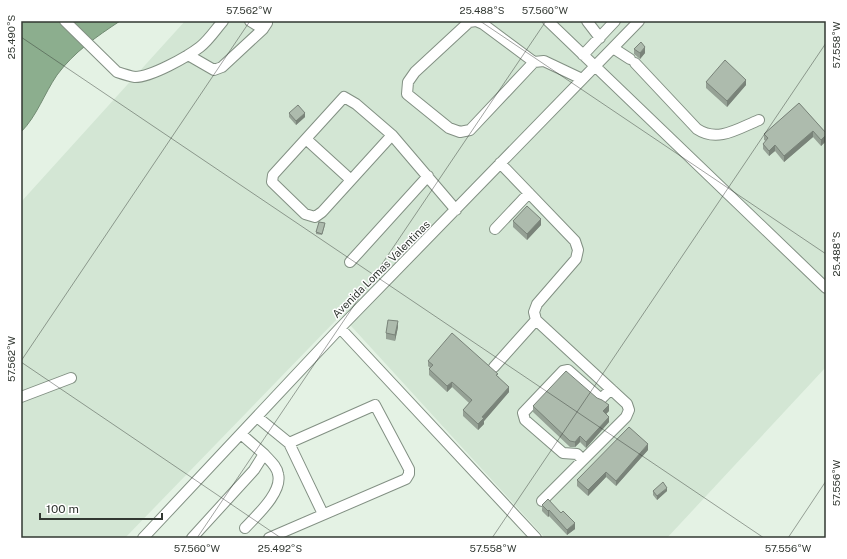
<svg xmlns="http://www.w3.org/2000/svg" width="847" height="559" viewBox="0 0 847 559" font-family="'Public Sans',sans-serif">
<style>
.built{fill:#d3e6d4}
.water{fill:#8cae8e;stroke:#718b72}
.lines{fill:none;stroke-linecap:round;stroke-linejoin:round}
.minor-casing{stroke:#829083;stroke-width:12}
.minor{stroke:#fff;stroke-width:10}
.wall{fill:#95a195}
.shaded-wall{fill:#798379}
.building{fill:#adbbad;stroke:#798379}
.ticks{fill:none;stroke:#323832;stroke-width:1;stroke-opacity:0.45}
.labels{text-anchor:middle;stroke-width:3;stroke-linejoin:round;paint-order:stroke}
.street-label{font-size:11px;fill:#323832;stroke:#fff}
.neatline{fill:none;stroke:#323832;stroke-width:1.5}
.ticks-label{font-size:10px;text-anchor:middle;fill:#323832}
</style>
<rect width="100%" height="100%" fill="#e4f2e4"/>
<path class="built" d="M185 21H826V285L822 291 826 295V367L667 538H545L341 315 125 538H21V202Z"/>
<path class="water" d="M21 21H120C96 37 74 52 57 75 44 94 37 116 21 132Z"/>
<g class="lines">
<defs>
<path id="minor" d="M65 21 117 72C123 74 129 76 135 77 151 77 187 57 200 47 209 40 216 29 223 21
M250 21 263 29 267 23 266 21
M548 21 826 288
M587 21 600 38
M613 48 630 59
M188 55 214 70 222 67 263 29
M583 55 615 21
M534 62 483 24 476 21 469 22 415 72 408 82 407 94 449 128 460 132 470 130 534 62 544 61 582 79
M635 63 697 129C718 143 739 128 759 120
M392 135 322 212 315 217 305 214 272 182 273 175 344 97 356 104 392 135 456 210
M306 139 351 180
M500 163 575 241 578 250 576 259 537 304 534 312 536 320 627 404 629 410 626 417 542 501
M495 229 529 193
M350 262 428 176
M340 328 536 538
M494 367 536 320
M21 397 71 378
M257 417 289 443 375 405 409 469V474L406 479 269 538
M289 443 323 514
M583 460 577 454 563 453 525 420 523 413 563 371 568 370 601 399 611 389
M245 528C256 516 283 492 278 474 277 466 269 460 264 454
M143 538 340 328 639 21
M192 538 254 470 264 454 241 434"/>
</defs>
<use href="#minor" class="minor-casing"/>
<use href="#minor" class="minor"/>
</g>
<path class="wall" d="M634 49 645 53 640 59 634 54Z
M706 82 746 85 727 107 706 88Z
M799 103 826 133V141L821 146 813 137 784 162 775 151 769 156 763 149V144L766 141 764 140V134Z
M289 113 305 117 296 125 289 117Z
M513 221 541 225 527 240 513 227Z
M325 225 322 235 316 234V232Z
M398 327 395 341 386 339V333Z
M428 361 498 376 509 392 484 421V424L478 430 463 416V410L469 403 452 387 447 392 429 375V369L430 368 428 366Z
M533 406 609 411 606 414 609 422 586 448 580 442 575 447H570L533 412Z
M648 450 616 486 606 477 588 496 577 486V480Z
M653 491H667L657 500 653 495Z
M542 505 575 529 567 535 549 516 548 517 542 511Z"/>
<path class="shaded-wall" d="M645 47V53L640 59V53Z
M746 80V85L727 107V101Z
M305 113V117L296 125V121Z
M813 131V137L784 162V156Z
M826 135V141L821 146V140Z
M775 145V151L769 156V151Z
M541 219V225L527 240V234Z
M398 321V327L395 341V335Z
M452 382V387L447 392V386Z
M509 387V392L484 421V424L478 430V424L482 417Z
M609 405V411L603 417V411Z
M609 417V422L586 448V442Z
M580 436V442L575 447V442Z
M648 444V450L616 486V481Z
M606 472V477L588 496V490Z
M667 488V491L657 500V496Z
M549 510V516L548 517V511Z
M575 523V529L567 535V530Z"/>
<path class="building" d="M641 42 645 47 640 53 634 49Z
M725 60 746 80 727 101 706 82Z
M799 103 826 133V135L821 140 813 131 784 156 775 145 769 151 763 144 768 138 764 134Z
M298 105 305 113 296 121 289 113Z
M527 206 541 219 527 234 513 221Z
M319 222 325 223 322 234 316 232Z
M388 320 398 321 395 335 386 333Z
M452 333 498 374 496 375 509 387 482 417 484 418 478 424 463 410 472 400 452 382 447 386 429 369 433 365 428 361Z
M566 371 597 398 602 400 609 405 603 411 609 417 586 442 580 436 575 442 570 441 533 406Z
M629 427 648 444 616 481 606 472 588 490 577 480Z
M663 482 667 488 657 496 653 491Z
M548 499 561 513 563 511 575 523 567 530 549 510 548 511 542 505Z"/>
<path class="ticks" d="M480 21 826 254M21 37 764 538M21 361 250 21M21 362 281 538M197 538 546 21M492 538 826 43M788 538 826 481"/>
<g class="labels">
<g class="street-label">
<text transform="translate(381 269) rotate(-45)" y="4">Avenida Lomas Valentinas</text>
</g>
</g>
<rect width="847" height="559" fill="none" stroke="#ffffff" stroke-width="44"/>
<path d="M40 513v6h122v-6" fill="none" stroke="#323832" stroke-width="2"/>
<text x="46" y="513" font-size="12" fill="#323832" stroke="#ffffff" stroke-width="3" paint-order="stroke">100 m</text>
<rect x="22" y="22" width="803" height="515" class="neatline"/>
<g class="ticks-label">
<text x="249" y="14">57.562°W</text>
<text x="482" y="14">25.488°S</text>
<text x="545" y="14">57.560°W</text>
<text transform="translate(11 37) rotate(-90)" y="4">25.490°S</text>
<text transform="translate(836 45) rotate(-90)" y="4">57.558°W</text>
<text transform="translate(836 254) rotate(-90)" y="4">25.488°S</text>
<text transform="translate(11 359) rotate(-90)" y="4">57.562°W</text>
<text transform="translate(836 483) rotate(-90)" y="4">57.556°W</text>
<text x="197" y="552">57.560°W</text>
<text x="280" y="552">25.492°S</text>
<text x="493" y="552">57.558°W</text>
<text x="788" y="552">57.556°W</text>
</g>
</svg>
